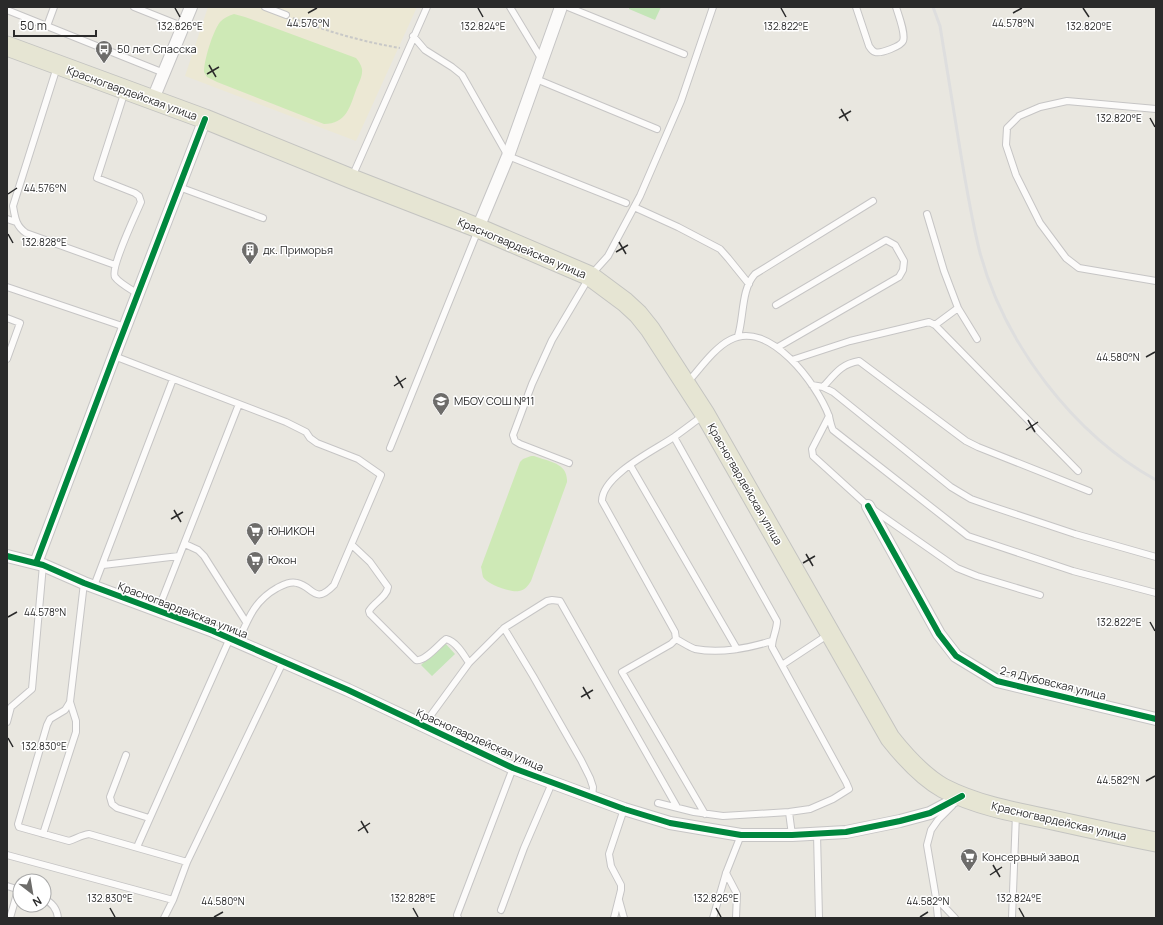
<svg xmlns="http://www.w3.org/2000/svg" width="1163" height="925" viewBox="0 0 1163 925" font-family="Manrope,sans-serif">
<style>
.education{fill:#ece8d4}
.green{fill:#c4e5b8}
.pitch{fill:#cee9b6}
.lines{fill:none;stroke-linecap:round;stroke-linejoin:round}
.lane-casing{stroke:#c6c5c5;stroke-width:8}
.street-casing{stroke:#c6c5c5;stroke-width:14}
.primary-casing{stroke:#c4c4c1;stroke-width:21}
.path{stroke:#c8c8c7;stroke-width:2;stroke-dasharray:3 2;stroke-linecap:butt}
.lane{stroke:#fcfbfa;stroke-width:6}
.street{stroke:#fcfbfa;stroke-width:12}
.primary{stroke:#e6e5d3;stroke-width:19}
.rail{stroke:#dedede;stroke-width:3}
.cycleway-casing{stroke:#fff;stroke-width:8}
.cycleway{stroke:#00873e;stroke-width:6}
.ticks{fill:none;stroke:#2a2a2a;stroke-width:1.5}
.labels{text-anchor:middle;stroke-width:3;stroke-linejoin:round;paint-order:stroke}
.poi-label{font-size:11px;fill:#2a2a2a;stroke:#fff;text-anchor:start}
.street-label{font-size:11px;fill:#2a2a2a;stroke:#fff}
.ticks-label{font-size:10px;text-anchor:middle;fill:#2a2a2a;stroke:#fff;stroke-width:3;stroke-linejoin:round;paint-order:stroke}
</style>
<rect width="100%" height="100%" fill="#e9e7e0"/>
<path class="education" d="M208 7H417L356 141 185 76Z"/>
<path class="green" d="M629 7H661L655 20 629 9Z
M445 643 455 654 432 676 421 665Z"/>
<path class="pitch" d="M234 14 245 17 356 58C359 61 361 65 362 69 363 76 358 84 356 90 350 107 346 124 324 124L217 82 207 77 204 72C204 60 213 31 220 22 224 18 228 16 234 14Z
M531 456H534C550 462 568 463 567 482L531 581C528 586 525 590 519 591 511 593 487 584 483 577 482 574 482 570 481 567L520 462 523 459Z"/>
<g class="lines">
<defs>
<path id="lane" d="M134 7 184 27
M265 7 286 15
M510 7 542 60
M568 7 684 54
M856 7 869 46C871 49 872 51 875 52 881 54 901 46 903 41 906 34 898 14 896 7
M7 10 164 73
M47 26 54 7
M413 36 425 50 452 67 462 75 508 156 626 203
M57 67 13 206C15 218 16 226 26 233L115 265
M536 79 657 129
M125 91 97 178 135 193 139 196 141 202C136 214 110 268 115 277 119 283 132 290 138 294
M1156 109 1067 101 1040 107 1019 116 1007 128 1006 145 1016 175 1040 223 1066 258 1079 268 1156 281
M352 177 427 7
M179 187 263 218
M634 207 678 227 720 249 728 258 749 284
M927 214 944 271 958 308 977 339
M7 219 16 222
M7 287 125 327
M776 305 886 240 895 245 904 261 903 270 899 277 778 347
M7 318 20 323 7 359
M935 325 958 308
M738 336C744 317 741 289 755 274L873 201
M114 356 286 422 306 432 310 438 317 443 358 459 381 475 334 585C314 606 313 586 297 583 290 581 283 585 277 588 254 601 248 619 238 642
M792 360 850 341 929 322 935 325 1078 471
M687 383C699 370 714 348 730 340 769 319 817 384 829 416 830 421 831 426 833 430L968 536 1073 571 1156 593
M812 385 823 387 833 392 951 487 971 499 988 505 1075 534 1156 557
M823 387C835 374 841 364 859 361L966 441 978 447 1089 491
M704 415C694 422 684 430 674 437 655 450 602 475 602 501L675 632 676 639 671 644 622 672 705 814
M829 416 812 449 813 456 868 506 957 568 977 576 1040 595
M390 448 478 230
M569 463 520 444 515 441 513 435 532 384 552 340 590 276 608 256 640 196 681 101 713 7
M630 465 737 649
M185 544 198 550 204 556 246 622
M352 545 370 562 388 587C387 597 374 602 369 611L370 614 416 660C425 662 438 645 446 639 456 641 464 655 469 663
M103 565 179 556
M84 583 70 702 65 710 50 719 47 725 18 824 19 827 69 841C76 839 81 835 89 834L187 862
M94 586 173 379
M158 610 239 404
M504 628 533 676 581 760 590 778 593 787 592 798
M676 639C682 642 689 647 695 649 721 654 748 648 772 641
M782 665 829 634
M7 722 11 707 32 689 43 565
M423 726 469 663 504 628 547 601 552 600 560 601 677 807
M126 755 110 797 112 804 117 808 149 818
M658 803 694 812 723 816 789 812 810 809 833 799 849 789 846 782 772 647C772 638 777 630 777 621L674 437
M789 812 792 835
M43 834 76 732V721L70 702
M817 834 819 918
M137 847 230 638
M7 855 173 900 187 862 283 662
M726 873 737 894 736 918
M7 886 20 890
M936 898 955 918
M44 899C53 903 57 909 58 918
M619 900 624 918
M501 910 524 848 552 783
M10 918 18 890
M164 918 173 900
M458 918 457 915 513 768
M614 918 621 890V885L611 866 609 854 624 809
M713 918 726 873 741 835
M938 918 936 898 927 845 931 830 938 820 952 806
M1012 918 1016 814"/>
<path id="street" d="M153 99 191 7
M478 228 508 156 561 7
M868 506 939 634 956 656 997 681 1156 719
M7 556 43 565 84 583 213 631 348 690 513 768 624 809 670 823 741 835H792L846 832 900 821 930 813 962 796
M36 563 114 356 205 119"/>
<path id="primary" d="M7 46 205 119 352 179 478 228 590 276 625 302 638 314 650 329 705 414 890 738C905 757 922 776 943 788 976 805 1013 812 1048 819 1084 827 1120 835 1156 842"/>
</defs>
<use href="#lane" class="lane-casing"/>
<use href="#street" class="street-casing"/>
<use href="#primary" class="primary-casing"/>
<path class="path" d="M293 18C328 32 364 42 400 48"/>
<use href="#lane" class="lane"/>
<use href="#street" class="street"/>
<use href="#primary" class="primary"/>
<path class="rail" d="M933 7 940 26C946 65 953 104 959 143 965 180 971 217 980 253 1005 344 1073 434 1156 480"/>
<defs>
<path id="cycleway" d="M868 506 939 634 956 656 997 681 1156 719
M7 556 43 565 84 583 213 631 348 690 513 768 624 809 670 823 741 835H792L846 832 900 821 930 813 962 796
M36 563 114 356 205 119"/>
</defs>
<use href="#cycleway" class="cycleway-casing"/>
<use href="#cycleway" class="cycleway"/>
</g>
<path class="ticks" d="M175 8 180 17M478 8 483 17M781 8 786 17M1083 8 1089 17M308 13 317 8M1013 13 1022 8M209 65 216 77M207 74 219 67M841 109 848 121M839 118 851 111M1150 118 1155 127M8 194 17 188M8 234 13 243M619 242 626 254M616 252 628 245M1146 357 1155 352M396 376 403 388M394 386 406 378M1028 420 1035 432M1026 430 1038 422M174 510 181 522M171 519 183 512M806 554 813 566M803 563 815 556M8 617 17 612M1150 622 1155 631M583 687 590 699M581 697 593 690M8 738 13 747M1146 781 1155 776M361 821 368 833M358 831 370 823M993 865 1000 877M990 875 1002 867M110 908 115 917M413 908 418 917M716 908 721 917M1019 908 1024 917M214 917 223 912M920 917 928 912"/>
<defs>
<symbol id="bus-pin" viewBox="-11 -11 22 30"><path d="M0 17L-7.5 6A9.5 9.5 0 1 1 7.5 6Z" fill="#6d6c6a" stroke="#fff"/><path d="M-5-6H5V4H4V6H2V4H-2V6H-4V4H-5ZM-3.5-4V0h7V-4ZM-3.5 1.2v1.5H-2V1.2ZM2 1.2v1.5H3.5V1.2Z" fill="#fff"/></symbol>
<symbol id="building-pin" viewBox="-11 -11 22 30"><path d="M0 17L-7.5 6A9.5 9.5 0 1 1 7.5 6Z" fill="#6d6c6a" stroke="#fff"/><path d="M-4-6H4V6H1V3H-1V6H-4ZM-2.5-4.3h1.7v1.8h-1.7ZM.8-4.3h1.7v1.8H.8ZM-2.5-1h1.7V.8h-1.7ZM.8-1h1.7V.8H.8Z" fill="#fff"/></symbol>
<symbol id="school-pin" viewBox="-11 -11 22 30"><path d="M0 17L-7.5 6A9.5 9.5 0 1 1 7.5 6Z" fill="#6d6c6a" stroke="#fff"/><path d="M0-5L7-2L0 1L-7-2ZM-4 1L0 2.5L4 1V4Q0 6-4 4Z" fill="#fff"/></symbol>
<symbol id="supermarket-pin" viewBox="-11 -11 22 30"><path d="M0 17L-7.5 6A9.5 9.5 0 1 1 7.5 6Z" fill="#6d6c6a" stroke="#fff"/><path d="M-6-5.5h2.5l.6 2H6L4.5 2H-2.5L-4.4-4H-6ZM-1.5 3.2a1.3 1.3 0 1 0 .1 0ZM3 3.2a1.3 1.3 0 1 0 .1 0Z" fill="#fff"/></symbol>
</defs>
<g fill-rule="evenodd">
<use href="#bus-pin" x="94" y="39" width="20" height="27"/>
<use href="#building-pin" x="240" y="240" width="20" height="27"/>
<use href="#school-pin" x="431" y="391" width="20" height="27"/>
<use href="#supermarket-pin" x="245" y="521" width="20" height="27"/>
<use href="#supermarket-pin" x="245" y="550" width="20" height="27"/>
<use href="#supermarket-pin" x="959" y="847" width="20" height="27"/>
</g>
<g class="labels">
<g class="poi-label">
<text x="117" y="53">50 лет Спасска</text>
<text x="263" y="254">дк. Приморья</text>
<text x="454" y="405">МБОУ СОШ №11</text>
<text x="268" y="535">ЮНИКОН</text>
<text x="268" y="564">Юкон</text>
<text x="982" y="861">Консервный завод</text>
</g>
<g class="street-label">
<text transform="translate(132 93) rotate(20)" y="4">Красногвардейская улица</text>
<text transform="translate(522 248) rotate(23)" y="4">Красногвардейская улица</text>
<text transform="translate(745 484) rotate(60)" y="4">Красногвардейская улица</text>
<text transform="translate(183 610) rotate(21)" y="4">Красногвардейская улица</text>
<text transform="translate(1053 683) rotate(14)" y="4">2-я Дубовская улица</text>
<text transform="translate(480 740) rotate(24)" y="4">Красногвардейская улица</text>
<text transform="translate(1059 821) rotate(13)" y="4">Красногвардейская улица</text>
</g>
</g>
<g class="ticks-label">
<text x="308" y="27">44.576°N</text>
<text x="1013" y="27">44.578°N</text>
<text x="180" y="30">132.826°E</text>
<text x="483" y="30">132.824°E</text>
<text x="1089" y="30">132.820°E</text>
<text x="786" y="30">132.822°E</text>
<text x="1119" y="122">132.820°E</text>
<text x="45" y="192">44.576°N</text>
<text x="44" y="246">132.828°E</text>
<text x="1118" y="361">44.580°N</text>
<text x="45" y="616">44.578°N</text>
<text x="1119" y="626">132.822°E</text>
<text x="44" y="750">132.830°E</text>
<text x="1118" y="784">44.582°N</text>
<text x="110" y="902">132.830°E</text>
<text x="413" y="902">132.828°E</text>
<text x="716" y="902">132.826°E</text>
<text x="1019" y="902">132.824°E</text>
<text x="223" y="905">44.580°N</text>
<text x="928" y="905">44.582°N</text>
</g>
<rect width="1163" height="925" fill="none" stroke="#2a2a2a" stroke-width="16"/>
<g transform="translate(32 893) rotate(149)"><circle r="19" fill="#ffffff" stroke="#aaaaaa"/>
<path d="M0-3L7 15L0 10L-7 15Z" fill="#6d6c6a"/>
<text y="-6" font-size="11" font-weight="bold" text-anchor="middle" fill="#2a2a2a">N</text>
</g>
<path d="M14 30v6h82v-6" fill="none" stroke="#2a2a2a" stroke-width="2"/>
<text x="20" y="30" font-size="12" fill="#2a2a2a" stroke="#ffffff" stroke-width="3" paint-order="stroke">50 m</text>
</svg>
